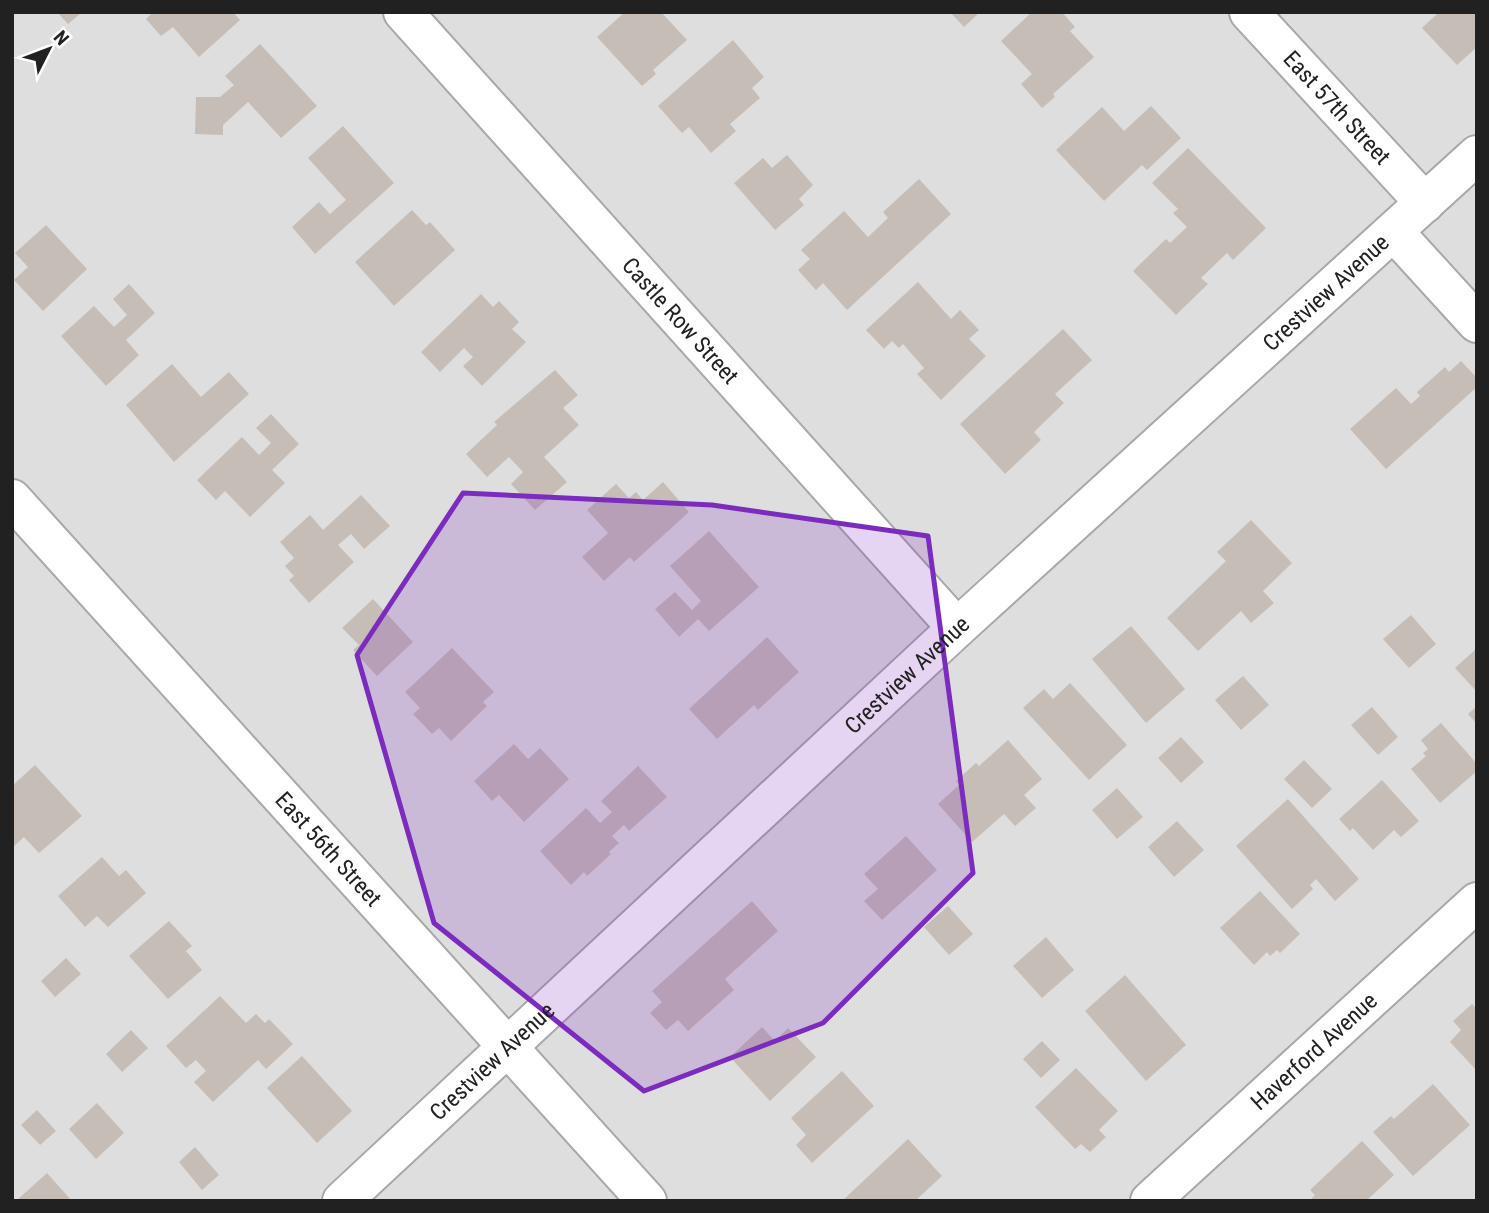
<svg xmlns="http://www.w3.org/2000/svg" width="1489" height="1213" viewBox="0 0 1489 1213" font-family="'Roboto Condensed',sans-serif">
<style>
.residential{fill:#dfdede}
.building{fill:#c6bdb6}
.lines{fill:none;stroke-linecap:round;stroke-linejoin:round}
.minor-casing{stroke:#a8a8a8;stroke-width:42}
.minor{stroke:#fff;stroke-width:38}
.marked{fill:#7b2cbf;fill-opacity:0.2;stroke:#7b2cbf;stroke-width:5;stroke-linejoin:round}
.labels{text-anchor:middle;stroke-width:6;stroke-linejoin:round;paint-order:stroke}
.street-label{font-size:23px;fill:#212121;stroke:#fff}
</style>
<rect width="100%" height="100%" fill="#f1ede7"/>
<path class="residential" d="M12 12H1477V1201H12Z"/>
<path class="building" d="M57 12H82L68 24Z
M153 12H233L240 20 199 57 173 27 161 36 146 19Z
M625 12H661L687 40 653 70 656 74 642 86 597 37Z
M950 12H980L964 27Z
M1032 12H1062L1075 27 1070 31 1094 57 1053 94 1055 97 1042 108 1021 84 1032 74 1001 41Z
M1439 12H1477V47L1457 65 1422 28Z
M733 40 764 77 752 88 760 98 730 124 736 131 711 153 689 127 682 133 658 106Z
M260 44 317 106 281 138 248 102 223 125V135L195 134 196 97H220L234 85 225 76Z
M1151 106 1181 138 1147 170 1142 165 1104 201 1056 150 1102 107 1124 131Z
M343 126 394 183 315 254 292 227 319 202 330 214 346 200 308 158Z
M1188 148 1266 228 1233 260 1227 253 1201 278 1208 284 1176 315 1133 271 1166 239 1170 243 1187 227 1173 213 1178 209 1152 183Z
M787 155 813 185 799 199 804 205 775 230 734 183 763 158 772 168Z
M919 179 951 214 847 310 823 283 816 290 798 270 810 259 801 250 844 211 868 237 888 218 883 212Z
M412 210 426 225 430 222 455 250 394 306 355 262Z
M46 225 87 269 43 311 14 280 28 267 15 253Z
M918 282 951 319 960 310 979 330 969 339 986 356 941 400 917 374 924 368 903 344 899 348 892 341 884 349 866 330Z
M129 284 155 313 126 340 139 355 106 386 61 336 94 306 114 327 127 315 113 299Z
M481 294 493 307 499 301 519 322 512 329 526 342 482 386 463 366 473 357 464 348 440 372 421 352Z
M1063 329 1092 360 1055 394 1064 403 1034 432 1041 440 1005 474 960 424Z
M1461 361 1477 378V387L1386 469 1350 429 1396 388 1411 404 1420 396 1417 392 1445 367 1449 372Z
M172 364 201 397 229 372 249 394 174 462 126 405Z
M555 370 578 395 563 408 579 425 544 457 567 482 535 510 511 484 523 472 509 457 487 477 466 454 497 425 494 422Z
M271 414 299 444 272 470 285 483 250 517 225 491 216 500 197 480 242 437 259 455 271 443 256 428Z
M663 482 689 512 634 562 630 557 604 581 582 557 608 533 587 510 616 484 629 498 636 492 643 500Z
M361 495 390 526 364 549 351 534 338 545 354 562 309 603 289 580 294 576 285 566 294 558 280 542 310 515 323 530Z
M1251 520 1292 563 1263 591 1274 603 1251 623 1241 611 1198 651 1167 618 1226 561 1217 552Z
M709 531 759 587 709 631 698 619 679 637 655 609 675 592 692 610 701 601 670 566Z
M373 599 413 642 377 676 353 650 359 645 342 628Z
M1411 615 1436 644 1409 668 1383 639Z
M1131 626 1185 689 1146 723 1092 659Z
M767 637 799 672 758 710 754 705 717 739 689 709Z
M452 648 494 692 483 702 487 706 451 741 439 728 432 734 413 714 420 708 405 692Z
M1477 648V692L1455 668Z
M1243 676 1269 705 1241 730 1215 700Z
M1070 683 1127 745 1089 780 1023 708 1044 689 1053 699Z
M1477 706V724L1468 714Z
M1372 707 1398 737 1378 755 1351 725Z
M1441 723 1477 764V771L1440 803 1411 769 1426 756 1423 753 1428 749 1421 740Z
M1181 737 1204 762 1181 783 1158 758Z
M1008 740 1042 779 1024 795 1036 808 1015 826 1004 814 972 842 938 804 959 785 956 781 976 763 979 766Z
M514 744 528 759 540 748 569 779 524 822 499 795 492 801 474 781Z
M1304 760 1332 789 1312 808 1284 779Z
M35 765 82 816 39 853 24 837 12 848V786Z
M638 766 667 797 629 831 624 825 612 836 619 843 609 852 611 854 587 876 584 872 571 885 540 851 586 808 600 823 612 812 601 801Z
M1382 780 1419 821 1401 837 1394 830 1373 850 1353 828 1350 831 1339 819Z
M1117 788 1143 817 1117 839 1092 810Z
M1288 799 1359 879 1335 901 1316 879 1310 885 1313 889 1292 909 1236 846Z
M1177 821 1204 850 1174 877 1148 847Z
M906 836 937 870 882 920 864 901 878 889 864 874Z
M102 857 119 876 126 870 146 893 108 927 97 916 85 927 58 896Z
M1260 891 1300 934 1280 953 1277 950 1270 956 1267 952 1254 965 1220 928Z
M752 901 778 931 725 979 734 990 688 1031 678 1020 666 1030 650 1013 662 1002 652 991Z
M948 906 973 934 949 955 924 927Z
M169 921 192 946 186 951 202 970 168 999 129 956Z
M1046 937 1074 970 1042 998 1013 966Z
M66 958 81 974 55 997 41 981Z
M1125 975 1186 1045 1146 1081 1085 1011Z
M220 996 246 1023 256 1014 265 1023 269 1019 293 1044 266 1069 258 1060 213 1102 194 1082 206 1071 196 1060 186 1068 166 1046Z
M1472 1004 1477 1009V1071L1450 1042 1461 1030 1453 1021Z
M762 1027 775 1041 788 1028 816 1057 770 1101 730 1057Z
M131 1030 148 1048 122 1072 106 1054Z
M1042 1041 1060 1060 1041 1078 1023 1059Z
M302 1056 352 1111 317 1143 267 1088Z
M1076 1068 1118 1111 1099 1130 1106 1137 1090 1152 1081 1144 1075 1149 1035 1107Z
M842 1071 874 1106 812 1163 796 1145 806 1135 791 1118Z
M1433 1084 1470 1125 1413 1176 1373 1132 1391 1116 1394 1119Z
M97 1103 124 1133 96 1159 69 1129Z
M37 1110 56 1131 40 1145 21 1125Z
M908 1139 942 1176 915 1201H842Z
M1362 1141 1394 1175 1366 1201H1309L1315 1195 1310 1190Z
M195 1147 219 1175 202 1190 179 1162Z
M47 1173 72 1201H16Z"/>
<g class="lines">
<defs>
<g id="minor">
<path id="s1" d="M403 12 957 628"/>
<path id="s2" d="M1249 12 1425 203"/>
<path d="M1394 232 1477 323"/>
<path id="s3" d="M12 499 647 1201"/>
<path id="s4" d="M342 1201 957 628 1477 155"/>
<path id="s5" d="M1150 1201 1477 902"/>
</g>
</defs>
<use href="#minor" class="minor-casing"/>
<use href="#minor" class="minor"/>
</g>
<path class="marked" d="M463 493 712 505 928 536 973 873 823 1023 644 1091 434 923 357 655Z"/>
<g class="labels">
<g class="street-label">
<text dy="8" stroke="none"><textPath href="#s2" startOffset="130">East 57th Street</textPath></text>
<text dy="8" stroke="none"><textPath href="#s4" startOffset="1339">Crestview Avenue</textPath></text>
<text dy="8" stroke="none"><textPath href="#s1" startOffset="415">Castle Row Street</textPath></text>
<text dy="8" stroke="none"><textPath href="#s4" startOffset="772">Crestview Avenue</textPath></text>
<text dy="8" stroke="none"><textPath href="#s3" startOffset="472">East 56th Street</textPath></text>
<text dy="8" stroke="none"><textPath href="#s5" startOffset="222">Haverford Avenue</textPath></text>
<text dy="8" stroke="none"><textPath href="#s4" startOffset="205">Crestview Avenue</textPath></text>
</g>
</g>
<rect width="1489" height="1213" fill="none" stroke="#212121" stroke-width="28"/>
<g transform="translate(49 49) rotate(48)" stroke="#ffffff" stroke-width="5" paint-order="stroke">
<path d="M0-5L12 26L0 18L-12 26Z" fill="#212121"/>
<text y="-10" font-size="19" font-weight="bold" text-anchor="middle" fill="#212121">N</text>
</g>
</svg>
